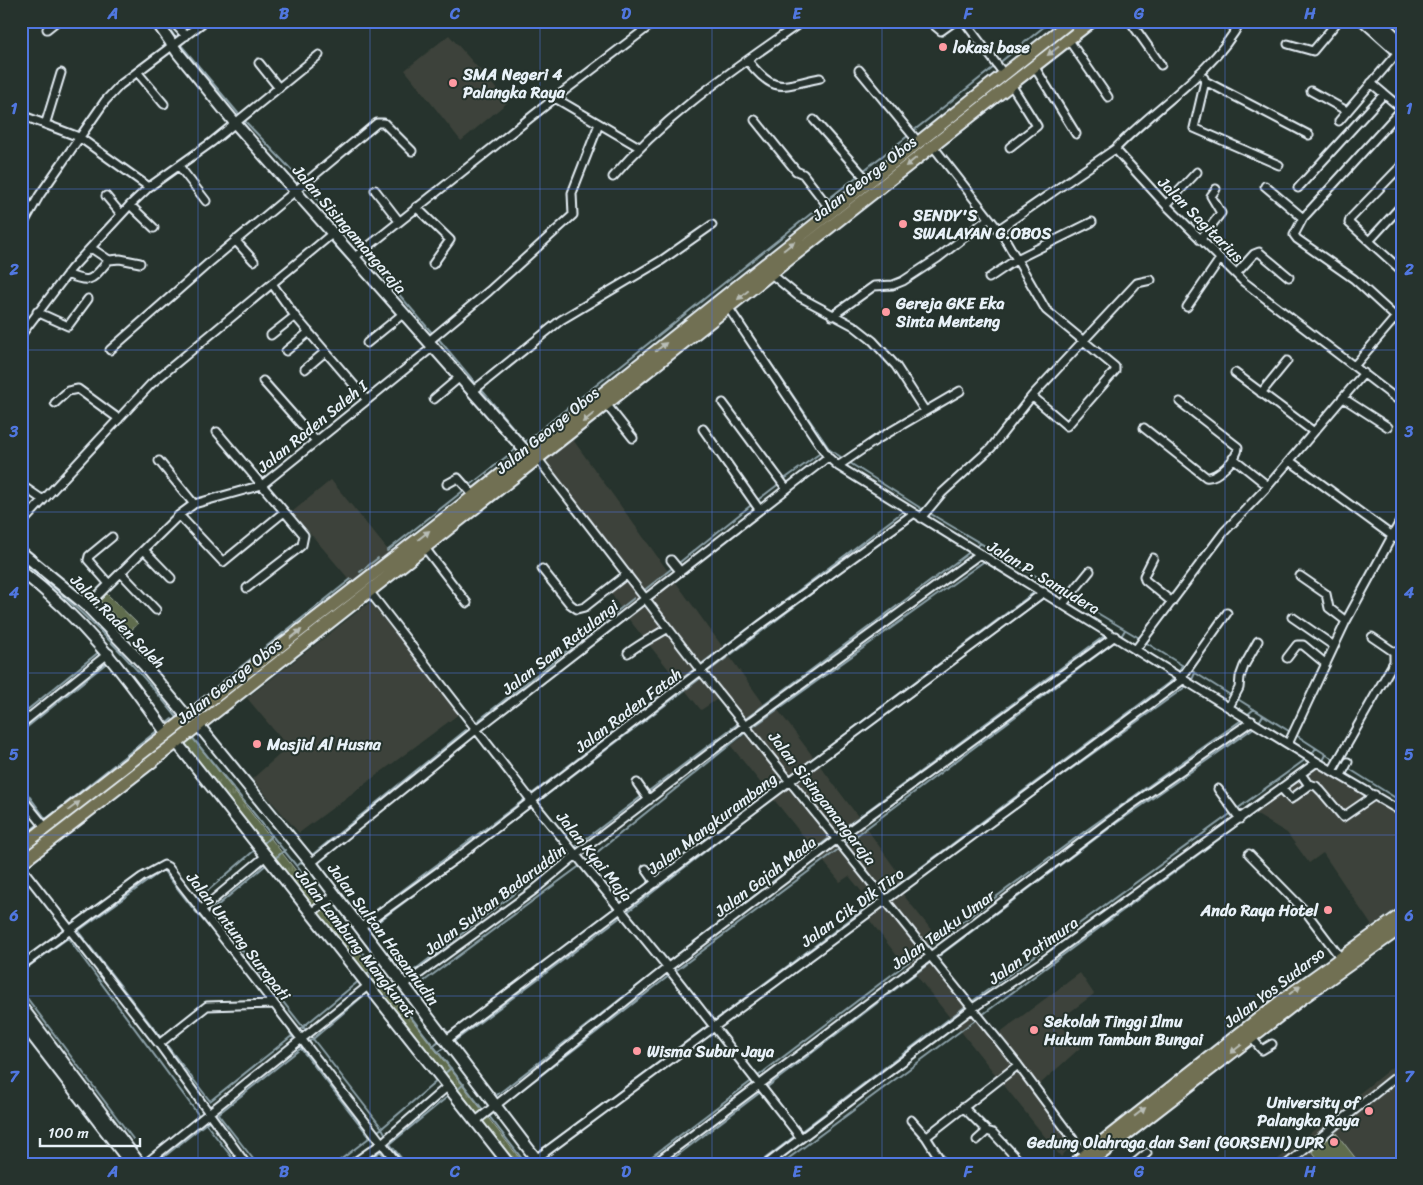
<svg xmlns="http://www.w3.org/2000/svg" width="1423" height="1185" viewBox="0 0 1423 1185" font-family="Sriracha,sans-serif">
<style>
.built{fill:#3c423a}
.grass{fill:#5e6c4d;stroke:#a3aea2}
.park{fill:url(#park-tufts);stroke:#a3aea2}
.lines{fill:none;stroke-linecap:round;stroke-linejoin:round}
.stream{stroke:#8da2aa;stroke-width:2}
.street-casing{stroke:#e8f1f8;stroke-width:11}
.secondary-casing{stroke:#e8f1f8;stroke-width:14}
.primary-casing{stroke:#e8f1f8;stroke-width:15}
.street{stroke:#26332d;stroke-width:7}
.secondary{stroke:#26332d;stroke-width:10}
.primary{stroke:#716f52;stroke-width:11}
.oneway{fill:#b8bdb6}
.grid{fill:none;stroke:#5077e0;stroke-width:1;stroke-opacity:0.55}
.poi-dot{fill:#ff9aa2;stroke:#26332d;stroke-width:2}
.labels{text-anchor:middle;stroke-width:4;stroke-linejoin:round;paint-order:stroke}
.poi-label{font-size:16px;font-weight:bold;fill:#e8f1f8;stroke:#26332d;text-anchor:start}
.street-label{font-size:16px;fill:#e8f1f8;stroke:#26332d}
.neatline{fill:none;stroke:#5077e0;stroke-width:2}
.grid-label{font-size:16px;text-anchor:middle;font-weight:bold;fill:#5077e0}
</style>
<defs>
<pattern id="park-tufts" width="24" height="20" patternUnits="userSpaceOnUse" patternTransform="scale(1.25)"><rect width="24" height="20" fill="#5e6c4d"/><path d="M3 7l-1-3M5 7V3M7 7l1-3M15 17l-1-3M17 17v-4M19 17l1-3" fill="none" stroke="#758167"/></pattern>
</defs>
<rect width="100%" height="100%" fill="#26332d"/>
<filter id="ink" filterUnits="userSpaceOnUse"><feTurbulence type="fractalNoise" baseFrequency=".02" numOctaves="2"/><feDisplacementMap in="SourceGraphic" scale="10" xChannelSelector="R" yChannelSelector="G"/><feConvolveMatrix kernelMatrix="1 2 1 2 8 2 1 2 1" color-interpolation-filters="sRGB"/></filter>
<g filter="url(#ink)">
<path class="built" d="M449 35 508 102 461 141 405 70Z
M571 437 766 707 772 702 857 815 904 881 897 887 938 938 921 950 1074 1143 1061 1157 904 960 901 961 861 909 878 897 869 887 862 892 849 876 840 882 731 746 749 732 719 698 701 710 623 612 609 590 630 573 541 460Z
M331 480 392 555 353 584 292 512Z
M370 602 459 714 299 833 252 779 288 747 247 698Z
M1317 765 1402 815V905L1372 926 1323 853 1309 863 1287 833 1252 812Z
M1080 973 1094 994 1058 1021 1080 1048 1039 1085 999 1033Z
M1402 1059V1164H1272Z"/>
<path class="grass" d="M107 594 138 624 130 631 100 601Z
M1336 1133 1360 1164H1322L1312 1151Z"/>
<path class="park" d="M192 737 524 1164H511L183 745Z"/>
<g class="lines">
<path class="stream" d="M164 21 177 40
M180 44 242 118 303 182
M998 64 1051 21
M1026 64 1082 21
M912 132 994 67
M863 171 909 135
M879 181 1016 72
M306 186 433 334
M826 201 860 174
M317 223 326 235
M329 239 373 287
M747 328 830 450 841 457
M437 337 477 385
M480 388 525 442 823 204
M850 463 922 509 919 513
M783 480 819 454
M759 499 780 483
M931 514 1068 595
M975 548 980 544
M387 551 516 449 464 390
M989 557 993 551
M21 561C81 607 132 661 179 720
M680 562 750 506
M360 572 378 558
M1040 589 1047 583
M642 592 671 569
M1072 598 1141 639
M1120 638 1125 630
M1145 642 1185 667
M700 665 905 510
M1189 669 1232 696
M705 674 893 532
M1178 674 1182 665
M1191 682 1195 673
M1236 698 1292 733
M187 710 351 579
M21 715 100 651
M1246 716 1254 709
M744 720 971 551
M167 723 172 719
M475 723 634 598
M1258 724 1263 715
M750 729 986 560
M21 732 109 661
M1296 735 1336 761
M192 737 324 900
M1310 756 1316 748
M1340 763 1402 802
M125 775 194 721
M1305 776 1321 764 1326 755
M797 781 1046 596
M21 785 46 819 158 730
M1285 790 1302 778
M533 793 696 668
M646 793 740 722
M539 801 702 677
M986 830 1188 685
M837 833 1107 634
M21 838 37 825
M262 845 272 835
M844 845 1116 641
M312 855 466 730
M21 856 94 800
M273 860 285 850
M585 862 746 732
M267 864 211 911 303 1027 360 980
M297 866 302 862
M654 878 1036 591
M884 895 1175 678
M197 900 256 849
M327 903 397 999 484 1111
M191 906 226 947
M626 913 788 787
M360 922 525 799
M366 931 532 806
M927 948 1088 829 1243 719
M935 959 1111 827 1255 727
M667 963 828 839
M21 972 68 938 200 1117
M674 972 840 848
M365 976 375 968
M404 978 642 796
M375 987 383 980
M390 989 398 983
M21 990 133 1139
M412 990 581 865
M369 991 313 1039 382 1128 438 1080
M397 999 406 994
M970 1003 1306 759
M982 1015 1281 793
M714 1021 880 897
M284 1022 295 1041
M21 1030 48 1065
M447 1035 650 881
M162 1039 78 931 163 870 191 906 194 903
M165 1043 210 1101 303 1027 307 1031
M307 1043 313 1039 310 1035
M452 1043 622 916
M298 1045 375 1144
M433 1046 441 1039
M438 1052 446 1047
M443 1075 451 1068
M766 1088 931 962
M456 1091 464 1084
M493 1098 663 966
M500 1107 670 975
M489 1116 526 1164
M489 1117 495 1112
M203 1120 237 1164
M378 1148 390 1164
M537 1153 710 1024
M522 1160 531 1156
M541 1161 609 1109
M155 1164 210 1120
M257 1164 218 1114 304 1046
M335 1164 382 1128 387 1137
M362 1164 381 1151
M406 1164 390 1144 446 1098
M642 1164 923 951
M666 1164 762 1091
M758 1164 966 1006
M781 1164 978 1018"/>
<defs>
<path id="street" d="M172 21 186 36
M929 21 941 31 955 21
M964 21 1004 74
M1130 21 1161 65
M1241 21C1212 74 1156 106 1115 149L1166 205 1244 282 1402 403
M47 29 57 21
M1068 39 1108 97
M1288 44 1313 51 1338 21
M748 61C775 95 781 86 820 78
M259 63 279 88
M1034 66 1076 134
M859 70 919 143
M138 73 164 104
M1204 78 1205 81 1309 135
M1205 81 1194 128 1279 165
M1371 83 1402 109 1303 218 1294 235 1297 239 1354 279 1402 323
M1311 91 1347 111
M555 98 639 147
M21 115 79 137 149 187
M755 120 796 171 803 174 831 210
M814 120 868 181
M1339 121 1398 52
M46 122 61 73
M932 145 1004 237 1046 310 1115 367V371L1067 426 1032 396
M1010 147 1037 126 1010 83
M1402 165 1350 219 1349 223 1402 271
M179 166 206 201
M613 177C667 113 735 69 803 21
M1265 186 1303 218
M1298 188 1384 94
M375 190 399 221
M106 196 121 214
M130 205 154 228
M1166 205 1197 172
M416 207 450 240 433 264
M21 228 39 196 105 101 120 85 205 21
M999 229 1115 149
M235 240 254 261
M1200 240 1221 213 1211 196 1216 189
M1369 241 1402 205
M355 257 555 98 656 21
M109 260 120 259 140 263
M770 273 798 296 854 326 873 341 896 366 925 411
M67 274C92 285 92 279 109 260L91 248
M1236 274 1254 254 1259 252 1289 277
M989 278 1017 259 1092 222
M273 285 295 316 366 399
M728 307 828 457 838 466 1317 762 1402 812
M1187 307 1220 259
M37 312 68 326 88 299
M832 316 874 286 893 285 903 281 938 258 989 218
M21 335 71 269 130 205 149 187 212 142 319 55
M271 335 295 316
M429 341 489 291 573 215 572 193 599 124
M367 343 404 313
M110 350 210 262 377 123H384L412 151
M286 351 309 332
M1355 365 1395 318
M305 369 325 352
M1235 373 1314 432
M263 381 316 441
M473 391 561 320 662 260 712 225
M1261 393 1287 361
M1343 398 1388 427
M434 399 460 377
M55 403 68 391 78 389 119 419
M723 403 786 488
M606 404 633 438
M1144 428 1206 477C1217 479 1238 458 1238 447L1180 402
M703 429 759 509
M217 432 304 535 302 545 295 551 247 588
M1233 458 1268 486
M538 459 701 671 1018 1065 1085 1155
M159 461 194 504
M1290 461 1402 543
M838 466 876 440 960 391
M447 484 458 478 474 496
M21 485 43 500
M179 515 223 562 284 512
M921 518 942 493 991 448 1032 396 1137 283 1151 280
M21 524 151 384 333 233
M425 548 467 603
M144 550 171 578
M1153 558 1144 576 1145 580 1172 602
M671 560 680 571
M542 569 570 604 577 609 585 607 627 574
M121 573 156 610
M1300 576 1326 594 1329 608 1346 621
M109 584 88 560 89 556 112 537
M369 591 531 800 665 964 801 1138
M1063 604 1090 571
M87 606 179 515 194 504 262 485 434 346
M1292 617 1334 646
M1136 649 1224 532 1268 486 1364 373
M628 653C641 643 654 637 668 628
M1287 658 1297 645H1303L1326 664
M1182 677 1227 613
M1229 707 1239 688 1240 677 1244 666 1258 641
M21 724 109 653
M1288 744 1346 621 1402 518
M1332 771 1394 662V652L1372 637
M1301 774 1308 784 1316 786 1321 791 1343 817 1375 795
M1341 775 1348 762
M637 783 649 800
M1281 788 1291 799 1310 785
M1218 789 1240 819
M21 797 46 828
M1249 854 1306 912 1340 957
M311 863 477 729 828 457
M21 867 159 1044 246 1164
M646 869 656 883
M202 909 267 855
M312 912 335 895
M360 928 457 858 759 626 913 514
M21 966 142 877 164 865 168 867 398 1164
M404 985 533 891 576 855 746 725 980 554
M1251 1037 1262 1050 1272 1044
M445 1041 790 781 1044 592
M159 1044 207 1006 274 1004 272 1001
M963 1107 987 1131
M911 1120 926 1137
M476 1121 667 968 836 840 1115 636
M977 1140 987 1131 993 1133 1022 1164
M536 1159 1184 679
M145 1164 369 985
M352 1164 382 1143 448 1086
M654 1164 1130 806 1252 721
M767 1164 973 1008 1043 961 1317 762
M943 1164 926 1137 1018 1065
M1134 1164 1147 1153
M1287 1164 1402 1072"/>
<path id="secondary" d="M156 21 178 53 235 123 527 453
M1364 21 1402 55
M1379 21 1402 43
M21 552 87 606 145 666 188 718
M21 571C83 619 123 671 167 734
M199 726 311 863 540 1164
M177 743 509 1164
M21 1006 140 1164
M21 1021 131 1164"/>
<path id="primary" d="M21 847 480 491 1071 21
M21 863C381 586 734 300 1092 21
M1074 1164 1281 1001 1402 914
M1088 1164 1301 999 1402 927"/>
</defs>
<use href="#street" class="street-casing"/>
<use href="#secondary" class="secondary-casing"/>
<use href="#primary" class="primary-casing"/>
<use href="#street" class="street"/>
<use href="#secondary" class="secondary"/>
<use href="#primary" class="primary"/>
</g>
<defs><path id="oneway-solid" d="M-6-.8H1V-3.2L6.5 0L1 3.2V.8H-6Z" transform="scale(1.25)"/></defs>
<g class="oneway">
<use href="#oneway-solid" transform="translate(1053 51) rotate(143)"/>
<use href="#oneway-solid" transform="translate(911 162) rotate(141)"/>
<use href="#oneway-solid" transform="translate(789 246) rotate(-39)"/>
<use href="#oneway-solid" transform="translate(743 295) rotate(140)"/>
<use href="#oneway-solid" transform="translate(661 347) rotate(-38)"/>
<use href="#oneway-solid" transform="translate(588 418) rotate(141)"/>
<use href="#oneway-solid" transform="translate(424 535) rotate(-38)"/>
<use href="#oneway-solid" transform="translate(296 634) rotate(-38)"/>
<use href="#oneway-solid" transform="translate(74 806) rotate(-37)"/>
<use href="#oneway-solid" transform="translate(1295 990) rotate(-36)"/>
<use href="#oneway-solid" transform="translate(1236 1049) rotate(142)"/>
<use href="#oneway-solid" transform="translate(1140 1112) rotate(-38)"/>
</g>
</g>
<path class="grid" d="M198 21V1164M370 21V1164M540 21V1164M712 21V1164M882 21V1164M1054 21V1164M1225 21V1164M21 189H1402M21 350H1402M21 512H1402M21 673H1402M21 835H1402M21 996H1402"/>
<g class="poi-dot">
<circle cx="943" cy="47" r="5"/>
<circle cx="453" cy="83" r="5"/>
<circle cx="903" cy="224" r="5"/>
<circle cx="886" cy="312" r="5"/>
<circle cx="257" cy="744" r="5"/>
<circle cx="1328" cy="910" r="5"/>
<circle cx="1034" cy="1030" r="5"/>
<circle cx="637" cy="1051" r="5"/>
<circle cx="1369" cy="1111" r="5"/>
<circle cx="1334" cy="1142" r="5"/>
</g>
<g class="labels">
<g class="poi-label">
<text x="953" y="53">lokasi base</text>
<text x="463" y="80">SMA Negeri 4<tspan x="463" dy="18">Palangka Raya</tspan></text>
<text x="913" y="221">SENDY'S<tspan x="913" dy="18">SWALAYAN G.OBOS</tspan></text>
<text x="896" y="309">Gereja GKE Eka<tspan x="896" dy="18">Sinta Menteng</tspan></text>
<text x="267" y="750">Masjid Al Husna</text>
<text x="1318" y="916" text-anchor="end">Ando Raya Hotel</text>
<text x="1044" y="1027">Sekolah Tinggi Ilmu<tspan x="1044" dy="18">Hukum Tambun Bungai</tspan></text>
<text x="647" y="1057">Wisma Subur Jaya</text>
<text x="1359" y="1108" text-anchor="end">University of<tspan x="1359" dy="18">Palangka Raya</tspan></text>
<text x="1324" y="1148" text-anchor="end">Gedung Olahraga dan Seni (GORSENI) UPR</text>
</g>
<g class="street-label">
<text transform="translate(864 178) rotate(-38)" y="6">Jalan George Obos</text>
<text transform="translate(1201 219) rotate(45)" y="6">Jalan Sagitarius</text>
<text transform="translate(350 229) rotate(49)" y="6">Jalan Sisingamangaraja</text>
<text transform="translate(312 426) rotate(-39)" y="6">Jalan Raden Saleh I</text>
<text transform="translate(547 430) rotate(-39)" y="6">Jalan George Obos</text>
<text transform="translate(1044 577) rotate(31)" y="6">Jalan P. Samudera</text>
<text transform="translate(118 621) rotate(45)" y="6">Jalan Raden Saleh</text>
<text transform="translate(560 647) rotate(-38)" y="6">Jalan Sam Ratulangi</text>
<text transform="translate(229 681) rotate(-38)" y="6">Jalan George Obos</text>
<text transform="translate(628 710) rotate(-37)" y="6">Jalan Raden Fatah</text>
<text transform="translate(823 798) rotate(52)" y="6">Jalan Sisingamangaraja</text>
<text transform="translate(712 823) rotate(-37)" y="6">Jalan Mangkurambang</text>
<text transform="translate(595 856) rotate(51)" y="6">Jalan Kyai Maja</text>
<text transform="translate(765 876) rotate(-37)" y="6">Jalan Gajah Mada</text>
<text transform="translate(495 899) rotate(-37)" y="6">Jalan Sultan Badaruddin</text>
<text transform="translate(852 907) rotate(-36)" y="6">Jalan Cik Dik Tiro</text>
<text transform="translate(943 929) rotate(-36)" y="6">Jalan Teuku Umar</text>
<text transform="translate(384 934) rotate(53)" y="6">Jalan Sultan Hasannudin</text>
<text transform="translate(239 936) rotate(52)" y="6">Jalan Untung Suropati</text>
<text transform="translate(356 943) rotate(52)" y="6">Jalan Lambung Mangkurat</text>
<text transform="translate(1033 950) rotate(-35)" y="6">Jalan Patimura</text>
<text transform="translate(1274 987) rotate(-37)" y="6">Jalan Yos Sudarso</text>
</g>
</g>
<rect width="1423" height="1185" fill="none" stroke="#26332d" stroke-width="55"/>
<path d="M40 1138v8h100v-8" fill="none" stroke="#e8f1f8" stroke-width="2.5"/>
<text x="48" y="1138" font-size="15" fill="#e8f1f8" stroke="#26332d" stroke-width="4" paint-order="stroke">100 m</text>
<rect x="28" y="28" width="1368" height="1130" class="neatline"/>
<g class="grid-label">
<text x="113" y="19">A</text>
<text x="284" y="19">B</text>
<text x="455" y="19">C</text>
<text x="626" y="19">D</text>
<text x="797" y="19">E</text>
<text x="968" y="19">F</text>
<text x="1139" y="19">G</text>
<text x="1310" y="19">H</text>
<text x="14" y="114">1</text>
<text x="1409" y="114">1</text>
<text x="14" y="275">2</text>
<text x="1409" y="275">2</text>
<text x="14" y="437">3</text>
<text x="1409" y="437">3</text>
<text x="14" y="598">4</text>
<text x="1409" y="598">4</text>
<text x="14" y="760">5</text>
<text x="1409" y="760">5</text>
<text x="14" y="921">6</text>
<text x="1409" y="921">6</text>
<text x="14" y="1082">7</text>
<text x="1409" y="1082">7</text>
<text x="113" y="1177">A</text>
<text x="284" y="1177">B</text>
<text x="455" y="1177">C</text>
<text x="626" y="1177">D</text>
<text x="797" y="1177">E</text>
<text x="968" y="1177">F</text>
<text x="1139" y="1177">G</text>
<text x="1310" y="1177">H</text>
</g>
</svg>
